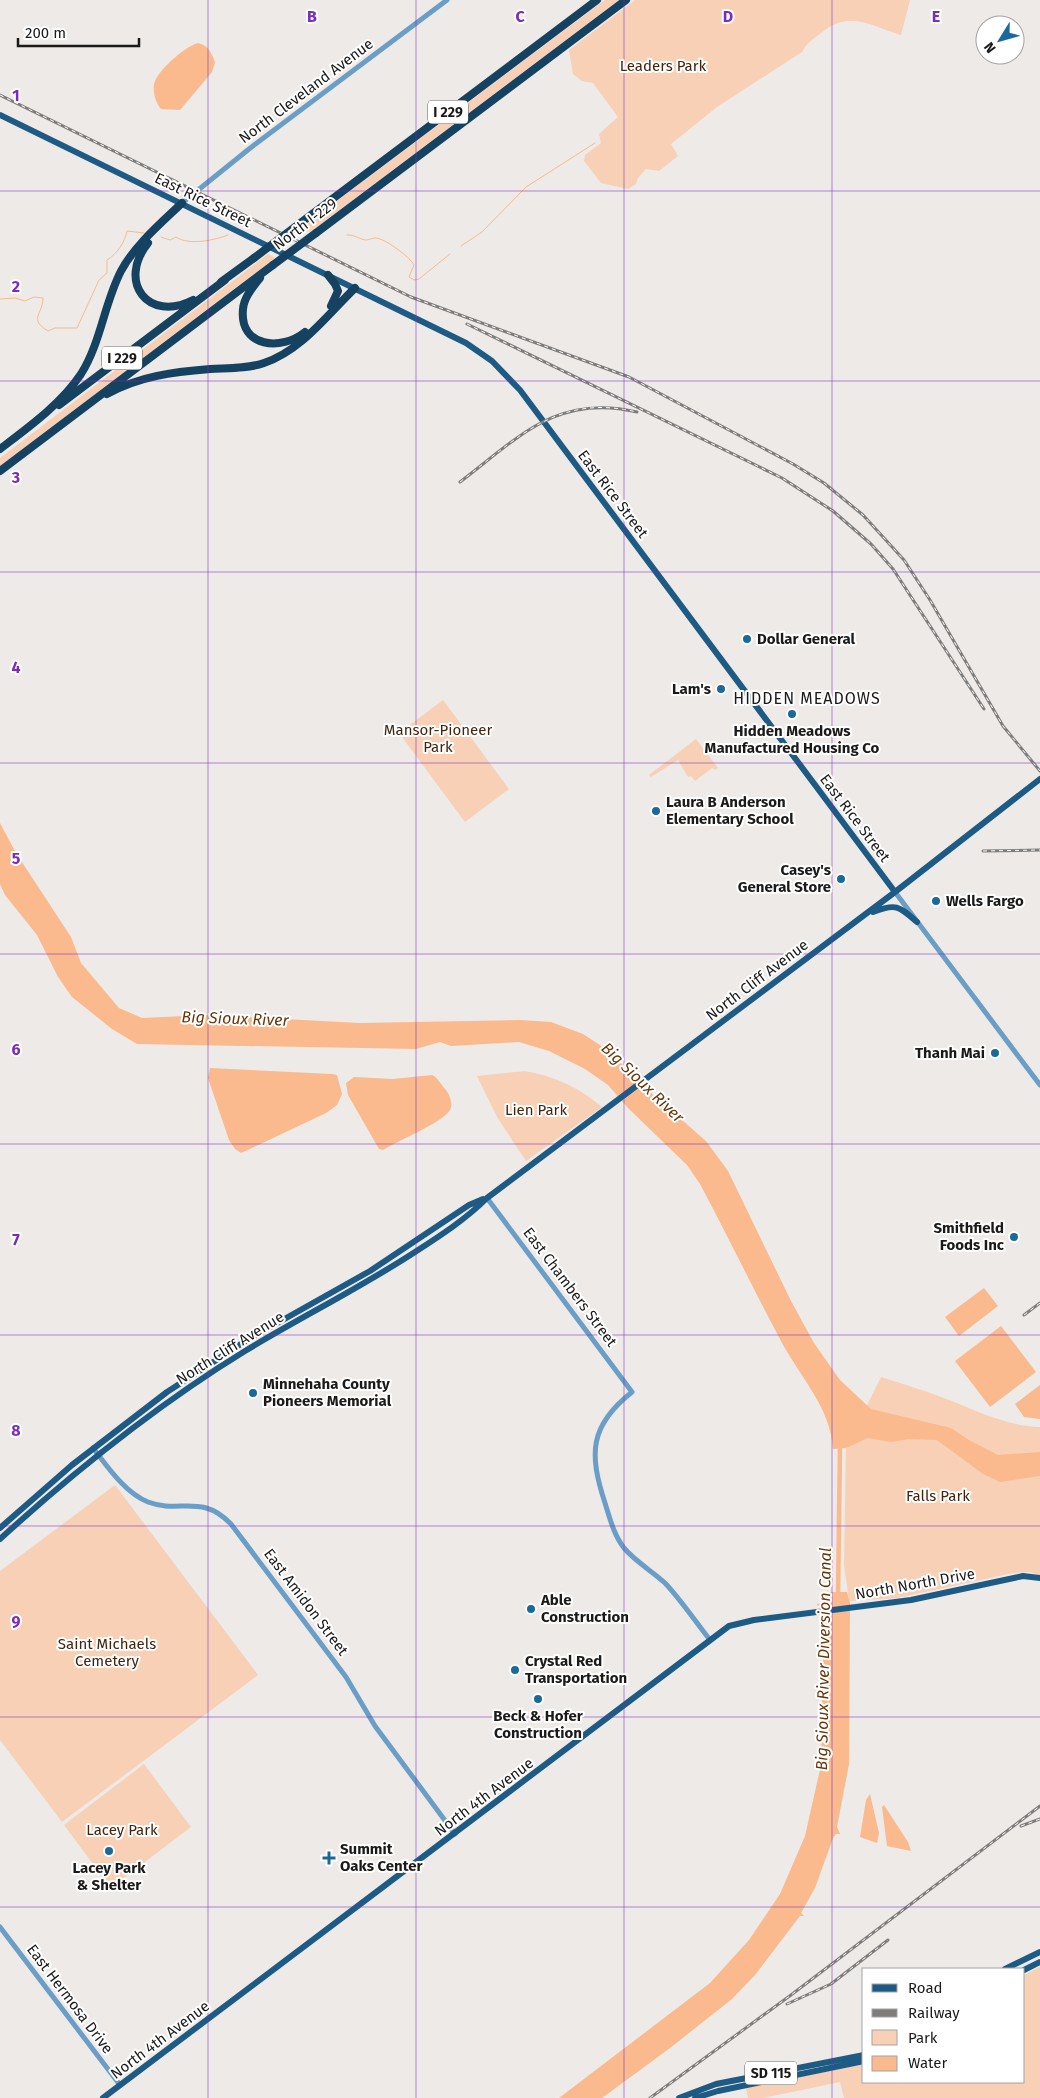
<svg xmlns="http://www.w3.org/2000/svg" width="1040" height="2098" viewBox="0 0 1040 2098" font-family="'Fira Sans',sans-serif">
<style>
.green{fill:#f7d0b6}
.water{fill:#faba8d}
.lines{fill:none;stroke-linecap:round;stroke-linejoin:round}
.stream{stroke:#faba8d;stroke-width:1}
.canal{stroke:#faba8d;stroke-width:4.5}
.minor{stroke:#6b9ec6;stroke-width:5}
.major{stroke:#1d5a84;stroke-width:6}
.highway{stroke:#154261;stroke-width:8}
.rail-casing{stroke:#7f7d7c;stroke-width:3}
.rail{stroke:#fff;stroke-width:1;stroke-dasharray:4;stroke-linecap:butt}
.highway-bridge{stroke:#154261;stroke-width:8}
.grid{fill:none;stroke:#7b2cbf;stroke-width:1;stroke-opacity:0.55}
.poi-dot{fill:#1b699b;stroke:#fff;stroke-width:2}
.labels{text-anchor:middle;stroke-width:4;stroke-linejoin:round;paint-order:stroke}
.shield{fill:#fff;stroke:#5f5f5e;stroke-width:1}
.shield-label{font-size:14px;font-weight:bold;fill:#1b1a19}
.park-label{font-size:15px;fill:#43240c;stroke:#fff}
.street-label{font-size:15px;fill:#1b1a19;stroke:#fff}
.poi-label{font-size:15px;font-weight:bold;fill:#1b1a19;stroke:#fff;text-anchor:start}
.neighbourhood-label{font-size:16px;letter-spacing:1px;fill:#1b1a19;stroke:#fff}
.water-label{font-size:16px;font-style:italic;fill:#683608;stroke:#fff}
.grid-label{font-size:16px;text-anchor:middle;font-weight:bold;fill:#7b2cbf;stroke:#fff;stroke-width:4;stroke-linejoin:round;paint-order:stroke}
</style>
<rect width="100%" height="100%" fill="#edeae8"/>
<path class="green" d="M605 0H619L310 232 301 228Z
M635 0H910L901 35C870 26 850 9 821 33 813 39 807 43 802 52L717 107 671 144 678 156 659 171 646 169 638 178 636 184 628 189 601 183 584 161 585 155 601 143 599 134 618 117 593 83 582 81 573 74 569 50Z
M268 254 275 258 0 466V458Z
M443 700 509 789 465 822 399 733Z
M696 739 718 768 715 770 712 768 695 781 691 776 688 777 678 760 651 777 649 775Z
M525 1071C554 1076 580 1088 602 1107L526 1161 497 1117 477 1076Z
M881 1377C902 1384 924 1390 944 1398 975 1410 1006 1426 1040 1427V1575L1029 1572 1013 1573 897 1598 849 1601 844 1565 846 1448Z
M115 1485 258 1675 62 1822 0 1740V1571Z
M144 1764 191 1827 117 1883 108 1884 64 1825Z
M1040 1967V2098H844L840 2082 763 2098H748L746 2088 864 2064V2082H1024V1975Z"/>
<path class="water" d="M198 43C209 46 211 52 215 62L212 72 180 110 161 109C155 102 151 88 156 79 162 67 186 46 198 43Z
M0 823 16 853 71 937 81 963 119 1008 142 1018 207 1015 360 1023 520 1020 551 1022 583 1034 612 1053 634 1078 706 1141 728 1171 791 1301 814 1343 840 1380 871 1409 951 1428 969 1440 998 1455 1040 1452V1476L1000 1482 983 1474 937 1440 909 1439 891 1442 868 1438 846 1448 833 1449C831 1408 800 1377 781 1341 753 1289 728 1236 700 1184L687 1165 628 1108 608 1085 585 1069 549 1051 519 1042 451 1046 440 1042 416 1049 137 1044 112 1029 72 997 58 977 37 935 5 895 0 884Z
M210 1068 332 1074 337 1075 342 1094 337 1105 326 1113 241 1153 235 1149 229 1140 208 1078Z
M432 1075C437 1077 441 1084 445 1089 450 1094 453 1104 450 1110 442 1123 397 1141 383 1150L379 1149 348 1095 346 1083 354 1077 393 1079Z
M984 1288 998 1306 959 1336 945 1317Z
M1001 1326 1036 1372 990 1407 955 1361Z
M1040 1385V1419L1024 1417 1015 1404Z
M828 1592H847L850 1603 849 1764 837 1827 840 1834H836L833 1838 815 1888 801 1913 804 1916H800L755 1975 732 1999 670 2048 602 2098H559L710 1983 749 1940 780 1894 805 1836 821 1765 824 1609 816 1604 824 1603Z
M870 1794 879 1833 877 1843 860 1837 866 1800Z
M884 1805 908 1842 911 1851 887 1846 882 1807Z"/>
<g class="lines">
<path class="stream" d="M347 235C354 234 360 240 367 240 367 240 374 238 375 238 383 237 410 257 414 265L409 277 414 280 419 279 450 254
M161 237 170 240 176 237C189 246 215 240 228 235
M461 246 482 232 526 187 595 143
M0 299 15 298 25 301 34 297 43 298C43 314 28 319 48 331L55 328H77L99 280 107 273V260C117 254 125 242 127 231L144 233"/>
<path class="canal" d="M838 1598 840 1444"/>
<path class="minor" d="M182 203 249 149 447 0
M895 892 1040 1085
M487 1198 632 1392C589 1426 589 1454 605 1503 610 1519 614 1535 624 1548 636 1562 652 1571 665 1583 681 1600 695 1621 710 1640
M93 1448C107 1466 125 1493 148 1502 180 1514 201 1493 231 1524L346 1677 375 1726 455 1834
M0 1927 120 2085"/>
<path class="major" d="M0 115 466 343 492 361 520 390 895 892
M873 912C896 903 899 906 917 922
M0 1528 72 1465 167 1392 247 1340 370 1271 469 1205 483 1199
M0 1539C77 1469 157 1405 245 1351 301 1317 360 1288 415 1252 440 1236 466 1219 487 1198L895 892 1040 779
M1005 1969 1040 1952
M1024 1970 1040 1962
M103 2098 729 1626 754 1620 911 1600 1023 1576 1040 1578
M679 2098 716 2084 864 2055
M695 2098 718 2091 864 2061"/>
<path class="highway" d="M299 224 597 0
M316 233 626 0
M148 243C117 282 148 323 193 300
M328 275 335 284 338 291 331 306
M260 278C253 287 244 297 243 309 239 348 282 351 305 332
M221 282 254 258
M107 394C140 376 173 372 210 369 228 368 247 369 264 363 302 350 327 315 355 288
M59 405 225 280
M0 449C29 427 61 404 81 374 101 342 104 304 121 271 135 245 160 224 182 203
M0 471 273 265"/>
<defs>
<path id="rail" d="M0 95 411 297 629 377 793 464 824 483 863 515 904 560 930 600 1003 726 1040 771
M467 324 782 478 833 511 871 544 893 569 984 709
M460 482C518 438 557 393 637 412
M983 851 1040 850
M1024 1315 1040 1303
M1021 1826 1040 1819
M787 2004 831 1984 888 1940
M650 2098 791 1995 1040 1806"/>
</defs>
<use href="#rail" class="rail-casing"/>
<use href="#rail" class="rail"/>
<path class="highway-bridge" d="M254 258 299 224
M273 265 316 233"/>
</g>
<path class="grid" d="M208 0V2098M416 0V2098M624 0V2098M832 0V2098M0 191H1040M0 381H1040M0 572H1040M0 763H1040M0 954H1040M0 1144H1040M0 1335H1040M0 1526H1040M0 1717H1040M0 1907H1040"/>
<g class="poi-dot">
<circle cx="747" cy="639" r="5"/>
<circle cx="721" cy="689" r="5"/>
<circle cx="792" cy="714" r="5"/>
<circle cx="656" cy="811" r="5"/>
<circle cx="841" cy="879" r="5"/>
<circle cx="936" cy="901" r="5"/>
<circle cx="995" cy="1053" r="5"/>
<circle cx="1014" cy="1237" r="5"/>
<circle cx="253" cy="1393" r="5"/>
<circle cx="531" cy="1609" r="5"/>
<circle cx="515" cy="1670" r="5"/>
<circle cx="538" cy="1699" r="5"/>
<circle cx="109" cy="1851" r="5"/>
<path d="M326.5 1850.5h5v5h5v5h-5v5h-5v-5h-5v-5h5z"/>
</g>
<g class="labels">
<g class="shield">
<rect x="428" y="100.5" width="40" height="23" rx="4"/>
<rect x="102" y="346.5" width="40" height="23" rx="4"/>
<rect x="745" y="2061.5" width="52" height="23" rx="4"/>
</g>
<g class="shield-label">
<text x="448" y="117">I 229</text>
<text x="122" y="363">I 229</text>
<text x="771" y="2078">SD 115</text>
</g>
<g class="park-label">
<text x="663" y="71">Leaders Park</text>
<text x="438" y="735">Mansor-Pioneer<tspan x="438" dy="17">Park</tspan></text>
<text x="536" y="1115">Lien Park</text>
<text x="938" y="1501">Falls Park</text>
<text x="107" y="1649">Saint Michaels<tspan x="107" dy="17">Cemetery</tspan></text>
<text x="122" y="1835">Lacey Park</text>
</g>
<g class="street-label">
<text transform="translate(306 91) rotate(-37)" y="5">North Cleveland Avenue</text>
<text transform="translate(203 200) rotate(26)" y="5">East Rice Street</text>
<text transform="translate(305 224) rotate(-37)" y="5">North I-229</text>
<text transform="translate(613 494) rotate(53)" y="5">East Rice Street</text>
<text transform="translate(855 818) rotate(53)" y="5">East Rice Street</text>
<text transform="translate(757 980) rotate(-37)" y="5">North Cliff Avenue</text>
<text transform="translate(570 1287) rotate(53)" y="5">East Chambers Street</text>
<text transform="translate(230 1348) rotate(-32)" y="5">North Cliff Avenue</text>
<text transform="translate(915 1584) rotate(-10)" y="5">North North Drive</text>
<text transform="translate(306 1602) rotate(53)" y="5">East Amidon Street</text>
<text transform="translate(484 1797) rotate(-37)" y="5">North 4th Avenue</text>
<text transform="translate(70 1999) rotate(53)" y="5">East Hermosa Drive</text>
<text transform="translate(160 2040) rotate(-37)" y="5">North 4th Avenue</text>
</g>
<g class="poi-label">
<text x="757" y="644">Dollar General</text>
<text x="711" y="694" text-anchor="end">Lam's</text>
<text x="792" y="736" text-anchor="middle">Hidden Meadows<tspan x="792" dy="17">Manufactured Housing Co</tspan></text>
<text x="666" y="807">Laura B Anderson<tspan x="666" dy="17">Elementary School</tspan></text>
<text x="831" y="875" text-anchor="end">Casey's<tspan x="831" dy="17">General Store</tspan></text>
<text x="946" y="906">Wells Fargo</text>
<text x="985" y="1058" text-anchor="end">Thanh Mai</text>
<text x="1004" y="1233" text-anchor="end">Smithfield<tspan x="1004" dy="17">Foods Inc</tspan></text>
<text x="263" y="1389">Minnehaha County<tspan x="263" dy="17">Pioneers Memorial</tspan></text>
<text x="541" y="1605">Able<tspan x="541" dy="17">Construction</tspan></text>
<text x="525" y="1666">Crystal Red<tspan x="525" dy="17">Transportation</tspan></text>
<text x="538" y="1721" text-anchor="middle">Beck &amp; Hofer<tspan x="538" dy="17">Construction</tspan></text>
<text x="340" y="1854">Summit<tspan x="340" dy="17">Oaks Center</tspan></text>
<text x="109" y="1873" text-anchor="middle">Lacey Park<tspan x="109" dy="17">&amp; Shelter</tspan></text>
</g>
<g class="neighbourhood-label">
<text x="807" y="704">HIDDEN MEADOWS</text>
</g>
<g class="water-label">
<text transform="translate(235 1018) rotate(2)" y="6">Big Sioux River</text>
<text transform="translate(643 1082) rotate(44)" y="6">Big Sioux River</text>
<text transform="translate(823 1659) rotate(-89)" y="6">Big Sioux River Diversion Canal</text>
</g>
</g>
<g class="grid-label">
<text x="312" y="22">B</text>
<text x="520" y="22">C</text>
<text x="728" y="22">D</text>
<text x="936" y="22">E</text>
<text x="16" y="101">1</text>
<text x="16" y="292">2</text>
<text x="16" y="483">3</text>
<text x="16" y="673">4</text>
<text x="16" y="864">5</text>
<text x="16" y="1055">6</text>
<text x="16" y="1245">7</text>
<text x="16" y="1436">8</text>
<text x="16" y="1627">9</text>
</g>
<rect x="862" y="1968" width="162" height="115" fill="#ffffff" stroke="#a4a3a3"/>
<rect x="872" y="1984" width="25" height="8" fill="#1d5a84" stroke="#a4a3a3"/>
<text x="908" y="1993" font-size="15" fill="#1b1a19">Road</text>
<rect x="872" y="2009" width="25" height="8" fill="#7f7d7c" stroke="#a4a3a3"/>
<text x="908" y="2018" font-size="15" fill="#1b1a19">Railway</text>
<rect x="872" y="2030" width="25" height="15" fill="#f7d0b6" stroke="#a4a3a3"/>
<text x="908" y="2043" font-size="15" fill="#1b1a19">Park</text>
<rect x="872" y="2056" width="25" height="15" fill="#faba8d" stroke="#a4a3a3"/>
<text x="908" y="2068" font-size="15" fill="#1b1a19">Water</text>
<g transform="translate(1000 40) rotate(233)"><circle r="24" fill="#ffffff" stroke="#a4a3a3"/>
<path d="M0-4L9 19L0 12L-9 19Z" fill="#1b699b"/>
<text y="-8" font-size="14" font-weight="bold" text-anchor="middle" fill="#1b1a19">N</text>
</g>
<path d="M18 38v8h121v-8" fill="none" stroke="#1b1a19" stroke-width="2.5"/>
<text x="25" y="38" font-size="15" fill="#1b1a19" stroke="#ffffff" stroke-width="4" paint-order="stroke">200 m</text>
</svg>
